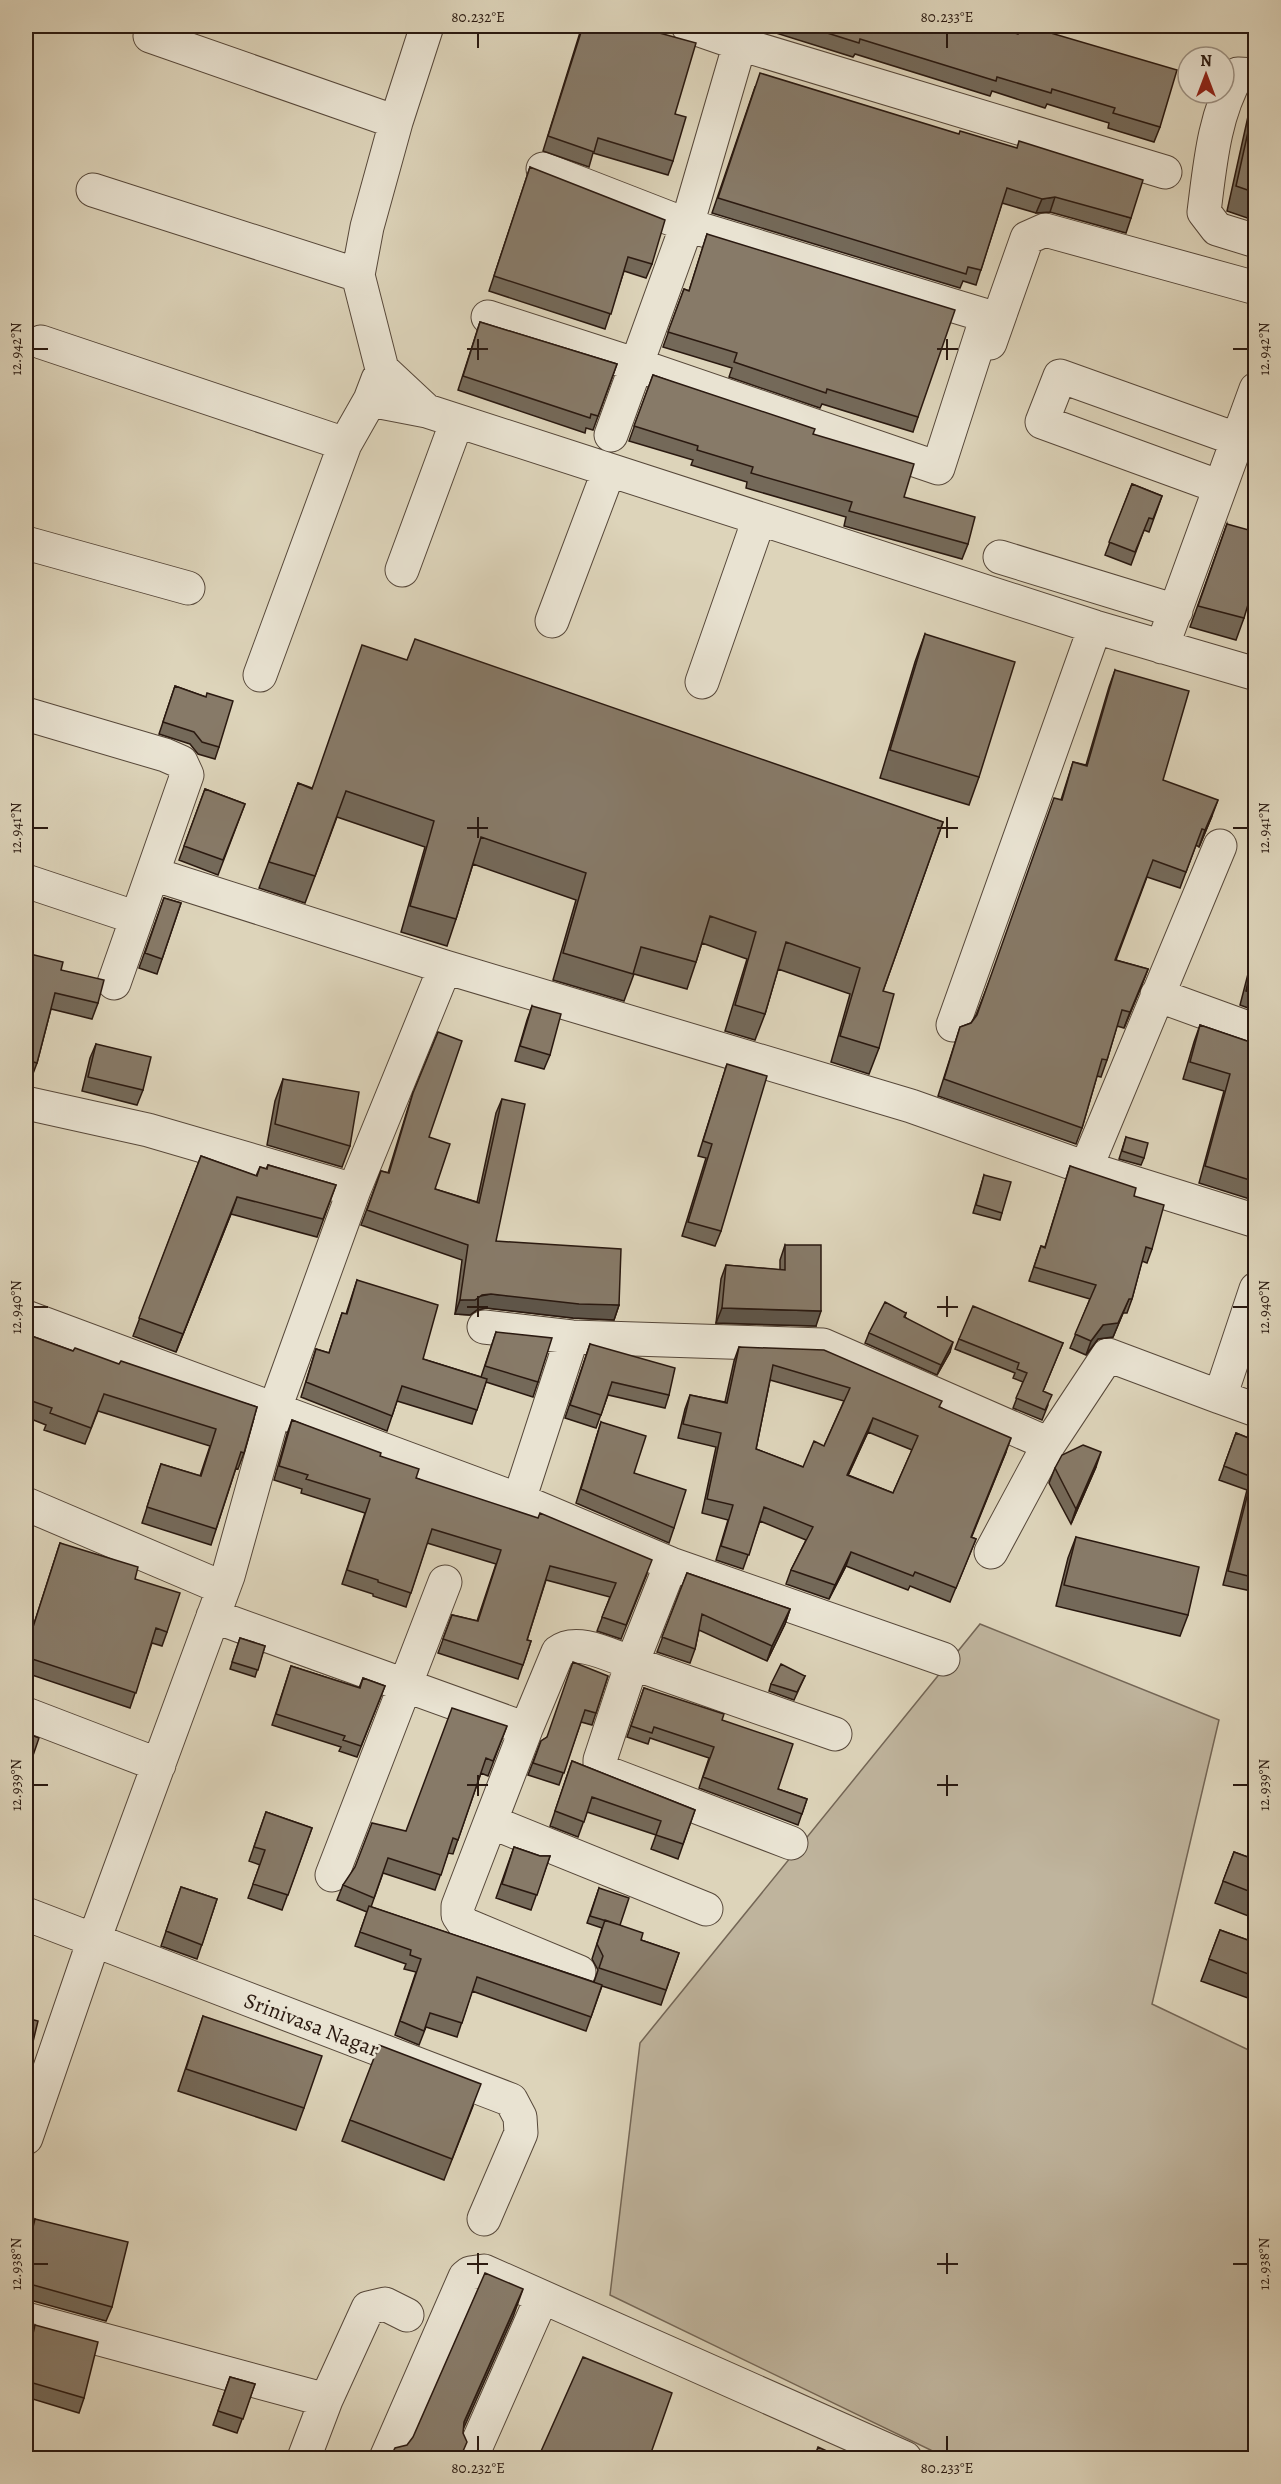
<svg xmlns="http://www.w3.org/2000/svg" width="1281" height="2484" viewBox="0 0 1281 2484" font-family="Alegreya,serif">
<style>
.green{fill:#bfb49d;stroke:#746656;stroke-width:1.5}
.lines{fill:none;stroke-linecap:round;stroke-linejoin:round}
.minor-casing{stroke:#57483a;stroke-width:35}
.minor{stroke:#e9e3d2;stroke-width:33}
.wall{fill:#746959;stroke:#2a1910;stroke-width:1.5;fill-rule:evenodd}
.shaded-wall{fill:#5e5549;stroke:#2a1910;stroke-width:1.5}
.building{fill:#877a68;stroke:#2a1910;stroke-width:1.5;fill-rule:evenodd}
.ticks{fill:none;stroke:#2a1910;stroke-width:2}
.labels{text-anchor:middle;stroke-width:5;stroke-linejoin:round;paint-order:stroke}
.street-label{font-size:22px;fill:#2a1910;stroke:#e9e3d2}
.neatline{fill:none;stroke:#2a1910;stroke-width:2}
.ticks-label{font-size:15px;text-anchor:middle;fill:#2a1910}
</style>
<rect width="100%" height="100%" fill="#ddd4ba"/>
<filter id="stains"><feTurbulence type="fractalNoise" baseFrequency=".00333" numOctaves="4"/><feColorMatrix values="0 0 0 0 .2 0 0 0 0 .09 0 0 0 0 .02 0 0 0 .5 -.17"/></filter>
<radialGradient id="worn" r=".72"><stop offset=".6" stop-color="#630" stop-opacity="0"/><stop offset="1" stop-color="#630" stop-opacity=".3"/></radialGradient>
<path class="green" d="M980 1624 1219 1720 1152 2004 1255 2053V2458H947L610 2295 640 2043Z"/>
<g class="lines">
<defs>
<path id="minor" d="M427 26 396 122 367 227 358 275 382 369 427 411
M688 26 740 44 1165 172
M150 36 396 122
M1256 75 1238 74C1214 115 1210 165 1204 212L1217 229 1256 241
M93 190 358 275
M488 317 637 365 938 468 987 316 687 225 543 169
M41 342 345 444
M990 343 1027 238 1045 230 1256 288
M370 400 427 411 1095 627 1256 674
M611 435 687 225 745 26
M1220 487 1042 422 1060 376 1236 439
M26 543 188 588
M1000 557 1176 611
M402 570 457 421
M552 621 609 470
M1162 647 1256 389
M260 675 345 444 370 400 378 379
M702 682 759 519
M26 714 165 755 181 762 187 775 114 983
M153 874 445 967 911 1106 1086 1168 1256 1221
M26 881 137 918
M1157 995 1256 1031
M953 1025 1095 627
M26 1103 148 1130 354 1190
M1086 1168 1220 846
M26 1317 519 1500 671 1564 943 1659
M484 1327 572 1337 823 1345 1049 1444
M1220 1397 1256 1410
M519 1500 572 1337
M26 1504 223 1588
M991 1552 1049 1444 1108 1355 1220 1397 1256 1289
M213 1616 526 1729 558 1652C577 1637 611 1656 632 1663L671 1564
M26 1714 159 1765
M526 1729 458 1906V1915L464 1924 579 1972
M491 1822 706 1909
M791 1843 605 1772 600 1767V1760L632 1663 835 1734
M332 1875 445 1582
M26 1914 511 2100 520 2117 521 2133 484 2219
M26 2138 94 1940 228 1576 274 1411 354 1190 445 967
M26 2319 326 2400
M304 2458 326 2400 368 2308 385 2304 407 2315
M386 2458 465 2277 470 2273 484 2271 905 2458
M471 2458 542 2297"/>
</defs>
<use href="#minor" class="minor-casing"/>
<use href="#minor" class="minor"/>
</g>
<path class="wall" d="M582 26H634L673 161 668 175 593 153 589 167 543 151Z
M762 26H990L1018 34 1021 26 1160 127 1154 142 1108 128 1109 123 1047 104 1045 108 992 91 990 96 855 54 853 57 763 29Z
M755 87 1131 218 1126 233 1050 212 1036 213 1002 203 976 285 963 281 960 288 712 213Z
M1256 89V221L1227 211 1251 103Z
M530 167 652 264 646 278 624 271 605 329 489 291Z
M707 234 918 417 913 432 822 404 820 408 729 377 732 368 663 347 684 289 689 291Z
M480 322 617 364 593 430 586 428 585 433 458 390Z
M653 375 813 434 904 497 968 544 962 559 844 526 846 517 746 488 747 482 691 465 693 460 629 441Z
M1132 484 1162 496 1149 532 1144 530 1131 565 1105 555Z
M1227 524 1244 618 1236 640 1190 627Z
M925 634 979 777 969 805 880 778 915 662Z
M407 660 943 822 883 991 879 1048 869 1074 831 1062 850 994 778 969 765 1014 755 1040 725 1031 747 959 702 943 696 962 687 989 634 974 624 1001 553 980 576 900 473 864 456 919 447 946 401 932 425 847 337 817 305 903 259 888 298 783 312 788Z
M1115 670 1163 780 1212 816 1199 847 1196 845 1180 888 1147 877 1116 960 1148 969 1124 1028 1117 1026 1107 1060 1101 1077 1097 1076 1082 1128 1076 1144 938 1096 960 1027 971 1023 976 1015 1061 800 1073 762 1086 765 1109 687Z
M175 686 206 697 219 747 215 759 198 754 190 744 159 734Z
M205 789 245 804 218 875 179 860Z
M164 898 181 903 157 974 139 968Z
M26 953 61 970 98 1003 92 1019 51 1009 37 1063 31 1079 26 1078Z
M1253 959 1256 960V1011L1240 1005 1248 974Z
M532 1006 550 1055 544 1069 515 1061 527 1020Z
M1200 1025 1256 1044V1201L1199 1183 1224 1091 1183 1079 1194 1042Z
M96 1044 143 1090 137 1105 82 1091 90 1058Z
M727 1064 721 1231 715 1246 682 1236 706 1158 698 1156Z
M283 1079 350 1146 342 1167 267 1145 275 1101Z
M413 1093 429 1137 435 1189 477 1202 496 1113 502 1099 496 1241 619 1305 614 1320 573 1318 486 1308 477 1310 470 1315 455 1314 462 1260 361 1225 381 1171 388 1173 408 1108Z
M1126 1137 1144 1158 1141 1165 1119 1159Z
M201 1156 256 1176 260 1167 266 1169 268 1165 336 1185 317 1237 231 1214 176 1352 133 1336Z
M1070 1166 1134 1196 1152 1249 1147 1263 1142 1261 1132 1299 1127 1313H1123L1113 1337 1098 1339 1086 1355 1070 1348 1090 1299 1029 1281 1041 1246 1045 1247Z
M984 1175 1002 1213 1000 1220 973 1213Z
M785 1245 816 1326 716 1323 721 1279 726 1265 780 1270V1260Z
M357 1280 423 1359 481 1377 496 1332 538 1382 533 1397 486 1382 472 1424 397 1401 387 1431 301 1397 316 1349 329 1353 342 1313 346 1314Z
M906 1313 905 1317 950 1352 937 1375 865 1343 869 1333Z
M26 1334 73 1351 257 1407 244 1453 238 1469 236 1468 211 1545 142 1523 161 1464 200 1476 210 1446 98 1411 85 1444 44 1430 46 1425 26 1417Z
M959 1339 1063 1343 1043 1391 1048 1405 1042 1420 1013 1408 1023 1382 1013 1378 1015 1373 955 1349Z
M590 1344 669 1395 665 1408 608 1395 596 1428 565 1418Z
M739 1347 940 1407 1006 1452 971 1537 976 1539 950 1602 910 1586 908 1590 846 1566 829 1599 786 1584 791 1570 806 1540 760 1521 743 1569 716 1560 728 1520 702 1513 716 1447 678 1438 685 1409 690 1395 725 1402 734 1361ZM770 1380 844 1401 824 1446 803 1467 756 1449ZM868 1432 912 1450 893 1493 848 1475Z
M292 1420 380 1456 416 1478 647 1574 621 1639 597 1631 610 1597 546 1580 527 1640 531 1641 518 1679 438 1653 452 1615 477 1621 496 1564 427 1543 406 1607 373 1596V1594L342 1584 365 1513 301 1493 302 1489 274 1480 287 1434Z
M601 1422 634 1473 674 1528 669 1543 576 1503Z
M1236 1433 1256 1441V1592L1223 1585 1247 1490 1219 1480Z
M1096 1467 1071 1524 1049 1483 1055 1468Z
M1076 1537 1188 1615 1180 1636 1056 1606 1068 1558Z
M60 1543 135 1579 167 1632 162 1646 152 1643 130 1708 26 1673V1637L33 1627Z
M687 1573 790 1609 785 1624 767 1661 699 1630 695 1649 690 1663 657 1652Z
M240 1638 265 1646 255 1677 230 1669Z
M291 1666 359 1688 363 1678 385 1686 357 1757 339 1751 341 1747 272 1725Z
M608 1676 592 1725 581 1722 559 1785 528 1775 541 1741 547 1737Z
M805 1676 794 1700 769 1691 771 1684Z
M644 1688 722 1720 778 1789 807 1799 798 1825 699 1788 709 1758 650 1738 648 1744 627 1737Z
M507 1726 488 1776 481 1773 453 1854 448 1853 435 1890 383 1873 371 1907 594 1982 598 1970 592 1959 602 1928 587 1923 599 1888 620 1925 641 1940 679 1953 661 2005 602 1986 586 2031 472 1991 457 2037 426 2027 419 2045 395 2035 416 1972 404 1969 406 1964 355 1946 367 1912 337 1900 343 1885 406 1831Z
M572 1761 695 1810 678 1859 651 1849 656 1835 587 1812 578 1837 550 1826Z
M266 1812 312 1828 282 1910 248 1898 260 1865 249 1861Z
M514 1847 540 1856H550L531 1910 496 1898Z
M1234 1852 1256 1860V1919L1215 1903Z
M181 1887 217 1899 197 1959 161 1946Z
M1220 1930 1256 1943V2001L1201 1981Z
M203 2016 304 2108 296 2130 178 2091Z
M26 2018 31 2050 26 2065Z
M473 2106 444 2180 342 2141 350 2120Z
M35 2219 112 2307 106 2321 26 2299V2248L29 2233Z
M35 2325 84 2398 79 2413 26 2397V2357L30 2339Z
M230 2377 255 2384 237 2433 213 2425Z"/>
<path class="shaded-wall" d="M1055 197 1050 212 1036 213 1042 199Z
M1218 800 1212 816 1199 847 1205 830Z
M1148 969 1142 985 1124 1028 1130 1012Z
M237 1197 231 1214 176 1352 183 1334Z
M491 1294 619 1305 614 1320 573 1318 486 1308 477 1310 470 1315 455 1314 460 1300Z
M1129 1299 1113 1337 1098 1339 1086 1355 1091 1341 1103 1325Z
M722 1308 821 1311 816 1326 716 1323Z
M953 1342 950 1352 937 1375 941 1365Z
M873 1418 868 1432 842 1489 847 1475Z
M1011 1438 1006 1452 966 1551 971 1537Z
M1101 1452 1096 1467 1071 1524 1076 1509Z
M851 1552 846 1566 829 1599 835 1585Z
M790 1609 785 1624 767 1661 772 1646Z
M523 2289 513 2317 454 2450 464 2422Z"/>
<path class="building" d="M583 26H634L696 43 675 114 686 117 673 161 598 138 594 152 548 136Z
M805 26H990L1018 34 1021 26H1027L1177 70 1160 127 1113 113 1115 108 1052 89 1051 93 997 77 996 81 860 39 859 43Z
M760 73 959 134 960 131 1017 148 1019 141 1143 180 1131 218 1055 197 1042 199 1007 188 981 270 968 267 966 274 718 198Z
M1256 96V193L1236 186Z
M530 167 665 220 652 264 628 257 611 314 494 276Z
M707 234 955 310 918 417 827 389 826 393 734 362 737 353 668 332 684 289 689 291Z
M480 322 617 364 598 416 591 414 590 418 463 376Z
M653 375 815 429 813 434 914 464 904 497 975 517 968 544 849 511 852 502 751 473 753 467 697 450 698 446 634 426Z
M1132 484 1162 496 1153 519 1149 518 1135 552 1109 542Z
M1227 524 1256 532V578L1244 618 1198 606Z
M925 634 1015 662 979 777 890 750Z
M415 639 943 822 883 991 894 994 879 1048 840 1036 860 968 786 942 765 1014 735 1005 756 932 710 916 696 962 641 947 633 974 563 953 586 873 481 837 456 919 410 906 434 821 346 791 315 876 269 862 298 783 312 789 362 645 407 660Z
M1115 670 1189 691 1163 780 1218 800 1205 830 1202 829 1186 872 1153 860 1115 960 1148 969 1130 1012 1122 1010 1107 1060 1102 1059 1082 1128 944 1079 960 1027 971 1023 977 1015 1054 798 1062 800 1073 762 1087 766Z
M175 686 206 697 207 693 233 701 219 747 202 742 194 732 163 722Z
M205 789 245 804 223 860 184 846Z
M164 898 181 903 162 959 145 953Z
M26 953 63 962 61 970 104 980 98 1003 55 993 37 1063 26 1060Z
M1253 959 1256 960V994L1246 991Z
M532 1006 561 1014 550 1055 520 1046Z
M1200 1025 1256 1044V1182L1205 1166 1230 1074 1190 1062Z
M438 1032 462 1041 429 1137 450 1144 435 1189 479 1203 502 1099 525 1104 496 1241 621 1249 619 1305 579 1304 491 1294 482 1295 475 1300H460L468 1245 367 1210 381 1171 389 1173 413 1093Z
M96 1044 151 1057 143 1090 88 1077Z
M727 1064 767 1076 721 1231 688 1222 712 1144 703 1141Z
M283 1079 359 1092 350 1146 275 1124Z
M1126 1137 1148 1143 1144 1158 1122 1151Z
M201 1156 257 1176 260 1167 267 1169 268 1165 336 1185 323 1219 237 1197 183 1334 139 1318Z
M1070 1166 1136 1188 1134 1196 1164 1205 1152 1249 1146 1247 1132 1299H1129L1118 1323 1103 1325 1091 1341 1075 1334 1096 1285 1034 1267 1041 1246 1045 1248Z
M984 1175 1011 1182 1002 1213 976 1205Z
M785 1245H821V1311L722 1308 726 1265 785 1270Z
M357 1280 438 1305 423 1359 487 1379 477 1410 402 1386 392 1416 306 1382 316 1349 329 1353 342 1313 347 1314Z
M885 1302 906 1313 904 1317 953 1342 941 1365 869 1333Z
M973 1306 1063 1343 1043 1391 1052 1395 1045 1410 1016 1398 1027 1373 1017 1369 1019 1363 959 1339Z
M496 1332 552 1338 538 1382 485 1366Z
M26 1334 73 1351 75 1348 119 1364 121 1361 257 1407 244 1453 241 1452 216 1529 147 1507 161 1464 201 1476 216 1429 104 1394 91 1428 50 1413 52 1408 26 1399Z
M590 1344 675 1368 669 1395 612 1382 601 1415 570 1405Z
M739 1347 824 1350 942 1401 939 1407 1011 1438 971 1537 976 1539 956 1588 915 1572 913 1576 851 1552 835 1585 791 1570 813 1527 764 1507 749 1555 721 1546 733 1505 707 1499 721 1433 683 1424 690 1395 727 1403ZM773 1365 850 1388 824 1446 814 1441 803 1467 756 1449ZM873 1418 918 1436 893 1493 847 1475Z
M292 1420 381 1453 380 1456 419 1469 416 1478 538 1518 540 1513 652 1560 626 1625 602 1617 616 1583 550 1566 527 1640 531 1641 523 1665 443 1639 452 1615 478 1621 501 1550 432 1529 411 1593 378 1582V1580L347 1570 370 1499 306 1479 308 1475 279 1466Z
M601 1422 646 1436 634 1473 686 1490 674 1528 581 1489Z
M1236 1433 1256 1441V1578L1228 1571 1252 1477 1224 1466Z
M1083 1445 1101 1452 1076 1509 1055 1468 1062 1455Z
M1076 1537 1199 1567 1188 1615 1064 1585Z
M60 1543 138 1567 135 1579 180 1593 167 1632 156 1628 136 1693 26 1657V1638L29 1626 33 1627Z
M687 1573 790 1609 772 1646 702 1614 695 1649 662 1637Z
M240 1638 265 1646 258 1670 232 1662Z
M573 1662 608 1676 596 1713 585 1710 564 1773 533 1763 541 1741 547 1737Z
M781 1664 805 1676 797 1692 771 1684Z
M291 1666 360 1688 363 1678 385 1686 361 1746 343 1740 345 1736 276 1714Z
M644 1688 724 1714 722 1720 793 1744 778 1789 807 1799 802 1814 703 1777 714 1747 654 1727 652 1733 631 1726Z
M452 1708 507 1726 493 1761 486 1758 458 1840 453 1838 441 1875 388 1858 374 1898 343 1885 355 1867 372 1823 406 1831Z
M26 1733 39 1738 26 1776Z
M572 1761 695 1810 683 1844 656 1835 661 1821 592 1797 584 1822 555 1811Z
M266 1812 312 1828 288 1895 253 1884 265 1850 254 1847Z
M514 1847 540 1856H550L537 1895 502 1884Z
M1234 1852 1256 1860V1894L1223 1881Z
M181 1887 217 1899 202 1945 166 1931Z
M599 1888 629 1898 620 1925 590 1916Z
M369 1906 602 1985 591 2017 477 1977 462 2023 430 2013 424 2031 400 2021 421 1959 410 1955 411 1950 360 1932Z
M605 1920 643 1933 641 1940 679 1953 666 1990 599 1968 603 1956 597 1944Z
M1220 1930 1256 1943V1977L1209 1959Z
M203 2016 322 2056 304 2108 186 2069Z
M26 2018 38 2021 31 2050 26 2049Z
M379 2045 481 2084 452 2159 350 2120Z
M35 2219 128 2242 112 2307 26 2283V2255Z
M485 2273 523 2289 464 2422 463 2433 467 2442 460 2458H390L395 2448 407 2445 413 2437Z
M35 2325 98 2342 84 2398 26 2381V2364Z
M583 2357 672 2393 652 2450 672 2458H538Z
M230 2377 255 2384 243 2419 218 2411Z
M818 2447 842 2458H814Z"/>
<path class="ticks" d="M478 33V48M947 33V48M478 339V360M947 339V360M33 349H48M467 349H488M937 349H958M1233 349H1248M478 817V838M947 817V838M33 828H48M467 828H488M937 828H958M1233 828H1248M478 1296V1317M947 1296V1317M33 1307H48M467 1307H488M937 1307H958M1233 1307H1248M478 1775V1796M947 1775V1796M33 1785H48M467 1785H488M937 1785H958M1233 1785H1248M478 2253V2274M947 2253V2274M33 2264H48M467 2264H488M937 2264H958M1233 2264H1248M478 2436V2451M947 2436V2451"/>
<g class="labels">
<g class="street-label">
<text transform="translate(312 2024) rotate(21)" y="8">Srinivasa Nagar</text>
</g>
</g>
<rect width="1281" height="2484" fill="none" stroke="#ddd4ba" stroke-width="66"/>
<g transform="translate(1206 75)"><circle r="28" fill="#e9e3d2" stroke="#9d9284" stroke-width="1.5"/>
<path d="M0-4.5L10 22L0 15L-10 22Z" fill="#8f2418"/>
<text y="-9" font-size="16" font-weight="bold" text-anchor="middle" fill="#2a1910">N</text>
</g>
<rect x="33" y="33" width="1215" height="2418" class="neatline"/>
<g class="ticks-label">
<text x="478" y="22">80.232°E</text>
<text x="947" y="22">80.233°E</text>
<text transform="translate(16 349) rotate(-90)" y="5">12.942°N</text>
<text transform="translate(1264 349) rotate(-90)" y="5">12.942°N</text>
<text transform="translate(16 828) rotate(-90)" y="5">12.941°N</text>
<text transform="translate(1264 828) rotate(-90)" y="5">12.941°N</text>
<text transform="translate(16 1307) rotate(-90)" y="5">12.940°N</text>
<text transform="translate(1264 1307) rotate(-90)" y="5">12.940°N</text>
<text transform="translate(16 1785) rotate(-90)" y="5">12.939°N</text>
<text transform="translate(1264 1785) rotate(-90)" y="5">12.939°N</text>
<text transform="translate(16 2264) rotate(-90)" y="5">12.938°N</text>
<text transform="translate(1264 2264) rotate(-90)" y="5">12.938°N</text>
<text x="478" y="2473">80.232°E</text>
<text x="947" y="2473">80.233°E</text>
</g>
<rect width="100%" height="100%" filter="url(#stains)"/>
<rect width="100%" height="100%" fill="url(#worn)"/>
</svg>
